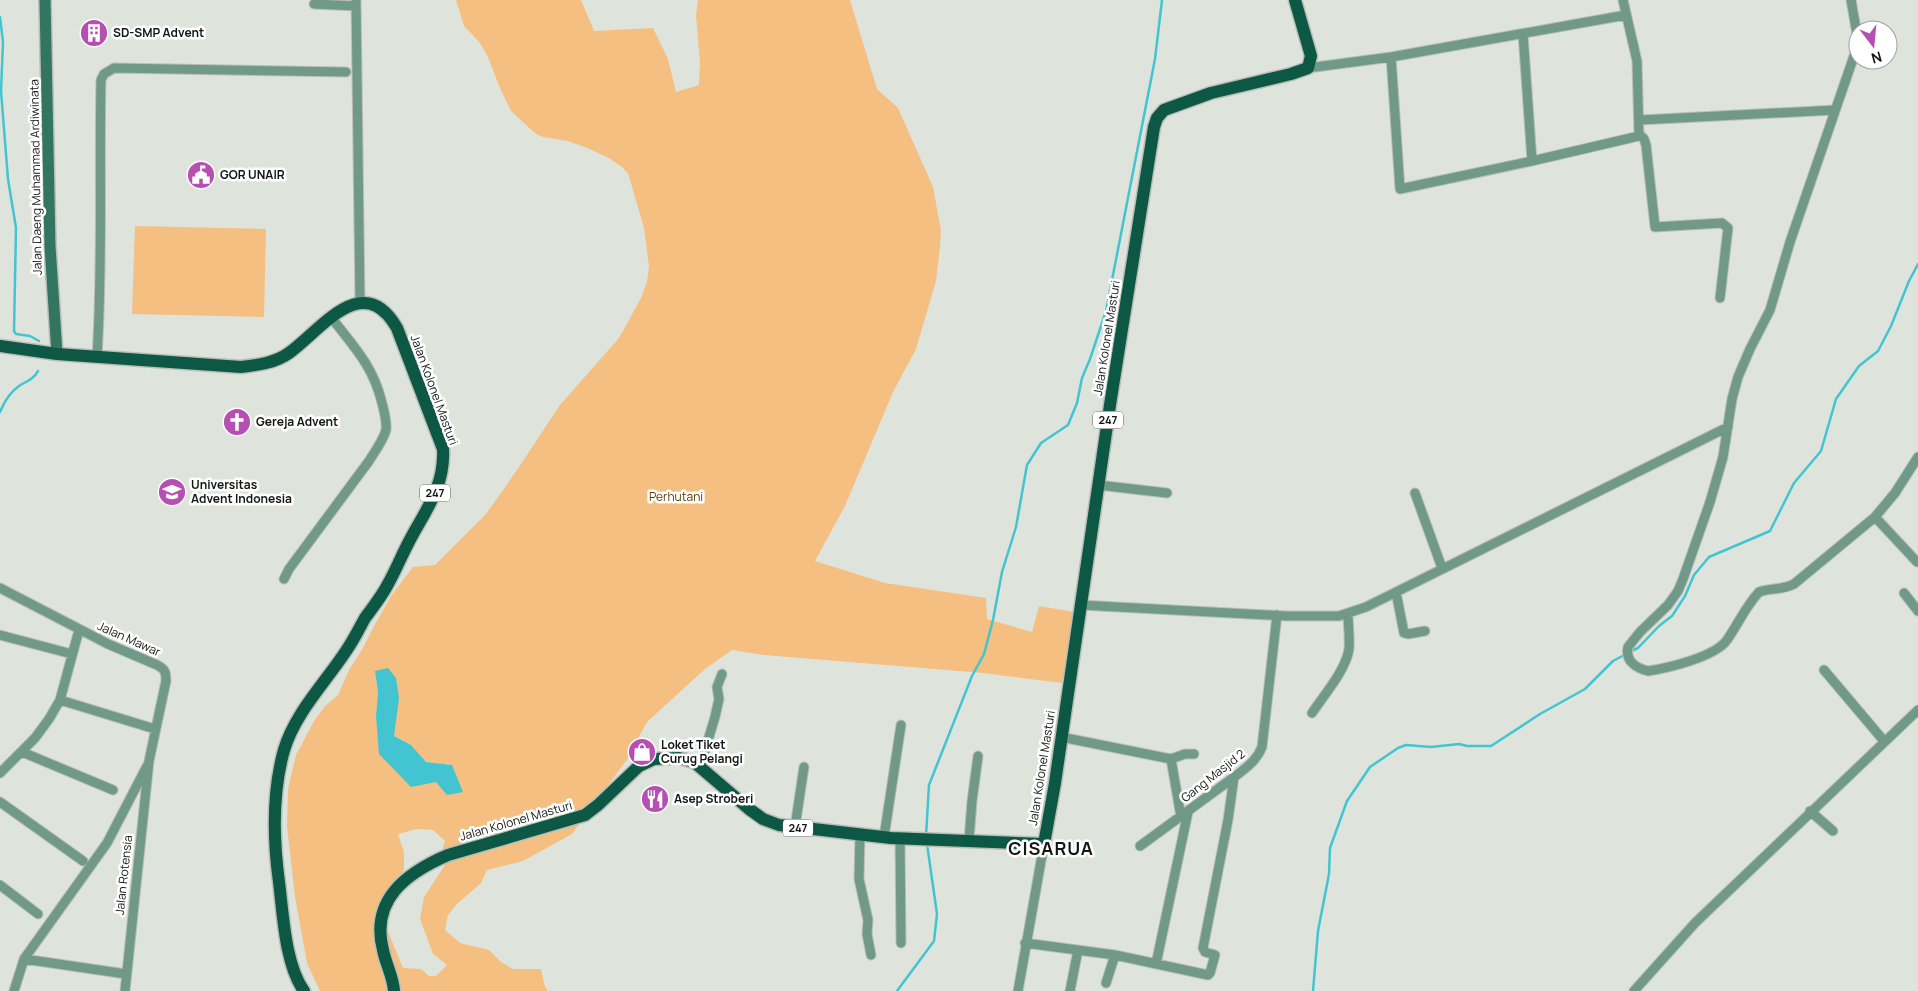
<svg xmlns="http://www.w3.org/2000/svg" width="1918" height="991" viewBox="0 0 1918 991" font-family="Manrope,sans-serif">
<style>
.green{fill:#f4bf80;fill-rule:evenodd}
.water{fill:#42c4d1}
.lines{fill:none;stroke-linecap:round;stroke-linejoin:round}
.stream{stroke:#42c4d1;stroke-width:2.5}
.street-casing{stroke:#b9bfb8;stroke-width:11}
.secondary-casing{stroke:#b9bfb8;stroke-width:14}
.primary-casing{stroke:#b9bfb8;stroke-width:15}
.street{stroke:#70998a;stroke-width:9}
.secondary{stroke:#327561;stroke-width:11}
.primary{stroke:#0d5845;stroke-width:12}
.labels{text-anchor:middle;stroke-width:5;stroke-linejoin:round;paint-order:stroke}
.shield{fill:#fff;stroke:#5a5c5a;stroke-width:1}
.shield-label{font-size:11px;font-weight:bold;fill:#131613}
.poi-label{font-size:12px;font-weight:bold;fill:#131613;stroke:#fff;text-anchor:start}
.street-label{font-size:12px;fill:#131613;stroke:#fff}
.park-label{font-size:12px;fill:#603a00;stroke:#fff}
.district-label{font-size:18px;font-weight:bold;letter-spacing:1px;fill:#131613;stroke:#fff}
</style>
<rect width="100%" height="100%" fill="#dee4dc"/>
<path class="green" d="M456 0H581L594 31 653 28 668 59 676 92 699 85 700 62 696 16 698 0H850L877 89 898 108 933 187 941 231 940 247 936 281 916 349 893 392 845 506 815 561 885 583 986 598 987 619 1032 632 1039 606 1074 612 1062 683 983 673 764 655 732 650 705 669 647 722 626 761 572 834 523 861 487 870 481 883 457 904 448 915 445 930 460 943 489 950 501 962 513 969H541L545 987 548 991H320L307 963 295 897 287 826 288 789 296 755 314 721 325 706 338 695 349 670 363 648 373 628 391 596 413 567 435 565 486 514 517 470 560 405 619 338 641 298 647 282 649 266 644 228 628 173 622 167 609 158 585 147 568 141 543 137 536 134 511 111 500 88 488 57 480 43 464 26ZM375 671 394 736 411 745 426 762 452 765 411 787 376 716 378 692ZM417 829 433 830 445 841 443 848 445 865 424 897 420 919 433 954 447 965 436 976H429L421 969 403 968 387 929 397 882 404 870V852L398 834Z
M135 226 266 229 264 317 132 314Z"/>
<path class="water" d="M388 668 396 678 399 698 394 736 411 745 426 762 452 765 463 792 447 795 436 782 411 787 379 754 376 716 378 692 375 671Z"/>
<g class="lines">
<path class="stream" d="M0 17 3 42 1 91 8 179 16 228 14 331 16 334 30 336 39 341
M0 412C4 402 9 393 19 386 27 381 34 379 38 371
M1631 651 1638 648 1659 626 1672 616 1685 596 1694 575 1709 557 1770 531 1794 483 1821 451 1836 399 1859 366 1878 351 1891 326 1909 281 1918 264
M926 836 929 785 972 676 984 654 993 620 1002 572 1016 527 1027 465 1041 443 1068 425 1077 403 1082 378 1090 359 1106 311 1155 59 1162 0
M897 991 934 941 937 914 927 844
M1313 991 1318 931 1329 874 1330 848 1347 801 1370 767 1398 748 1406 745 1431 747 1459 744 1467 746H1491L1540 714 1585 689 1613 661 1626 654"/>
<defs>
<path id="street" d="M356 0 360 303
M1851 0 1857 34 1855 53 1790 242 1770 310 1750 349 1738 377 1732 399 1723 457 1710 502 1683 579 1678 591 1668 605 1640 632 1628 647C1625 661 1636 668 1648 671 1668 668 1715 657 1727 640 1738 624 1746 606 1759 592 1770 588 1783 590 1794 584L1875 517 1895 493 1918 457
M314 4 356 6
M1523 34 1532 161 1639 136 1637 61 1623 0
M1391 57 1400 189 1532 161
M1308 68 1391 57 1626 15
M1640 120 1835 110
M1640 135 1644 139 1646 145 1655 227 1722 223 1728 228 1720 298
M97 356C103 264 99 172 101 80L104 74 114 68 346 72
M1098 485 1167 493
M1415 493 1442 568
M1875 517 1917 562
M284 579 289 569 369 461C375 451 383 441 386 430 387 421 384 411 382 403 373 365 353 346 331 317
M0 588 108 644 157 665C165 669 166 672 166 681L149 761 125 991
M1396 592 1404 633 1408 634 1425 631
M1904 593 1918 611
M1080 605 1287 616H1339L1366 607 1728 427
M0 635 72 654
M1824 670 1884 741
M60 700 155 729
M1312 713C1324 695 1346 670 1349 649 1350 637 1348 625 1348 613
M1061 737 1171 759 1185 754H1194
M22 752 113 790
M1171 759 1181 817
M700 767 715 717 719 699 717 687 722 674
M0 773 35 738 49 719 60 700 79 630
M0 802 83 861
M1810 811 1833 831
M795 827 804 767
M860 835 859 879 868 920 867 934 871 955
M884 837 901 725
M900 838 901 943
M969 840 972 801 978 756
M1140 846 1237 775C1247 767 1257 760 1262 747L1277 615
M0 885 38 914
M1025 943 1115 955 1106 983
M1115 955 1208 975 1210 973 1215 955 1205 952 1203 948 1228 820 1234 777
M24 959 126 974
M1156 964 1188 812
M14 991 24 959 107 843 147 766
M1018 991 1044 844
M1070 991 1078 950
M1634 991 1695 923 1918 710"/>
<path id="secondary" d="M45 0 50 246 57 354"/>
<path id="primary" d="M0 346 57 354 241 367C258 365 275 363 289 353 321 330 363 269 397 328L443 449C445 484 428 507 412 536 403 552 397 568 388 584 382 596 373 607 365 618 359 629 353 641 346 651 325 683 295 713 284 750 272 793 273 838 279 882 283 913 285 965 304 991
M394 991C393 976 386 965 383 950 370 900 406 873 448 855L585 815 598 805 639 766 654 759 679 758 694 762 749 809 763 819 779 825 891 838 1044 844 1055 783 1110 405 1154 127 1157 118 1164 110 1211 93 1291 74 1308 68 1311 56 1295 0"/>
</defs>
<use href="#street" class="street-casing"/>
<use href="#secondary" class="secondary-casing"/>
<use href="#primary" class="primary-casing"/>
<use href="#street" class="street"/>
<use href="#secondary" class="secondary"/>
<use href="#primary" class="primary"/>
</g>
<defs>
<symbol id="building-disc" viewBox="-11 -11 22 22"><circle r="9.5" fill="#b74fb2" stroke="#fff"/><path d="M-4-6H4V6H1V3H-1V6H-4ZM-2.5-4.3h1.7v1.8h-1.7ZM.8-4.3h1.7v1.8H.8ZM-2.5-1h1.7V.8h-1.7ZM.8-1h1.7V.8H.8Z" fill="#fff"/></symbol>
<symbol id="civic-disc" viewBox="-11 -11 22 22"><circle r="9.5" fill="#b74fb2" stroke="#fff"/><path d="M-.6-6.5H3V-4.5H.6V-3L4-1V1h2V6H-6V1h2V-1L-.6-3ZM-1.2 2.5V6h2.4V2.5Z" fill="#fff"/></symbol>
<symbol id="church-disc" viewBox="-11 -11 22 22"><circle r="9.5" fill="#b74fb2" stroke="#fff"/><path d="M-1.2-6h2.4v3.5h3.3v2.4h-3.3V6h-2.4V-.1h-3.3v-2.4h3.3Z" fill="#fff"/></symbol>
<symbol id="university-disc" viewBox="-11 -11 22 22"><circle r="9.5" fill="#b74fb2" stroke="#fff"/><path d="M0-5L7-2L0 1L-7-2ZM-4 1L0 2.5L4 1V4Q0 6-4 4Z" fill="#fff"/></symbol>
<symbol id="shop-disc" viewBox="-11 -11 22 22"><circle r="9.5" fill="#b74fb2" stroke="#fff"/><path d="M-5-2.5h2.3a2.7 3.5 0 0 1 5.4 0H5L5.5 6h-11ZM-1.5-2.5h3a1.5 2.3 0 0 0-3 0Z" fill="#fff"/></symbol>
<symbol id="restaurant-disc" viewBox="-11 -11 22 22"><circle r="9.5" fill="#b74fb2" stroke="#fff"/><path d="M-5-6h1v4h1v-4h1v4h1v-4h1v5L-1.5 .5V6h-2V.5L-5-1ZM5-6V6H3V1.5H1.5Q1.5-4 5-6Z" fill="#fff"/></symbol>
</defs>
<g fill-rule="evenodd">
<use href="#building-disc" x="78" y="17" width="32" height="32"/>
<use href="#civic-disc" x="185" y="159" width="32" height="32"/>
<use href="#church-disc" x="221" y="406" width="32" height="32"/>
<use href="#university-disc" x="156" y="476" width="32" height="32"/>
<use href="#shop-disc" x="626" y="736" width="32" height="32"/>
<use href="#restaurant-disc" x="639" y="783" width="32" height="32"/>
</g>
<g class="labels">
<g class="shield">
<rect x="1093" y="411.5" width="30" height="17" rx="4"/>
<rect x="420" y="484.5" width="30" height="17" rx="4"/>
<rect x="783" y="819.5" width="30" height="17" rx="4"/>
</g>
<g class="shield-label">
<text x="1108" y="424">247</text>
<text x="435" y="497">247</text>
<text x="798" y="832">247</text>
</g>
<g class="poi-label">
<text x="113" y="37">SD-SMP Advent</text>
<text x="220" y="179">GOR UNAIR</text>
<text x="256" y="426">Gereja Advent</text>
<text x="191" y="489">Universitas<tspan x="191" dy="14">Advent Indonesia</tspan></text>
<text x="661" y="749">Loket Tiket<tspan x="661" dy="14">Curug Pelangi</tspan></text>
<text x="674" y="803">Asep Stroberi</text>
</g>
<g class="street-label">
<text transform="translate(36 177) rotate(-91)" y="4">Jalan Daeng Muhammad Ardiwinata</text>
<text transform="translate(1107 338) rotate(-81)" y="4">Jalan Kolonel Masturi</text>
<text transform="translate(434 390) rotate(70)" y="4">Jalan Kolonel Masturi</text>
<text transform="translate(129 639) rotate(24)" y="4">Jalan Mawar</text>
<text transform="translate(1042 768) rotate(-81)" y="4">Jalan Kolonel Masturi</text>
<text transform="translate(1213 776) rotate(-38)" y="4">Gang Masjid 2</text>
<text transform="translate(516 821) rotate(-16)" y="4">Jalan Kolonel Masturi</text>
<text transform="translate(124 875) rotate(-84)" y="4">Jalan Rotensia</text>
</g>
<g class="park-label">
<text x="676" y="501">Perhutani</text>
</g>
<g class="district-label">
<text x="1051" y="855">CISARUA</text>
</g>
</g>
<g transform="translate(1873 45) rotate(164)"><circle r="24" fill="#ffffff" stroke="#a1a2a1"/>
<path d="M0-4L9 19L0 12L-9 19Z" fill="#b74fb2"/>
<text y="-8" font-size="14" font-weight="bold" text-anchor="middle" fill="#131613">N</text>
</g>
</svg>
